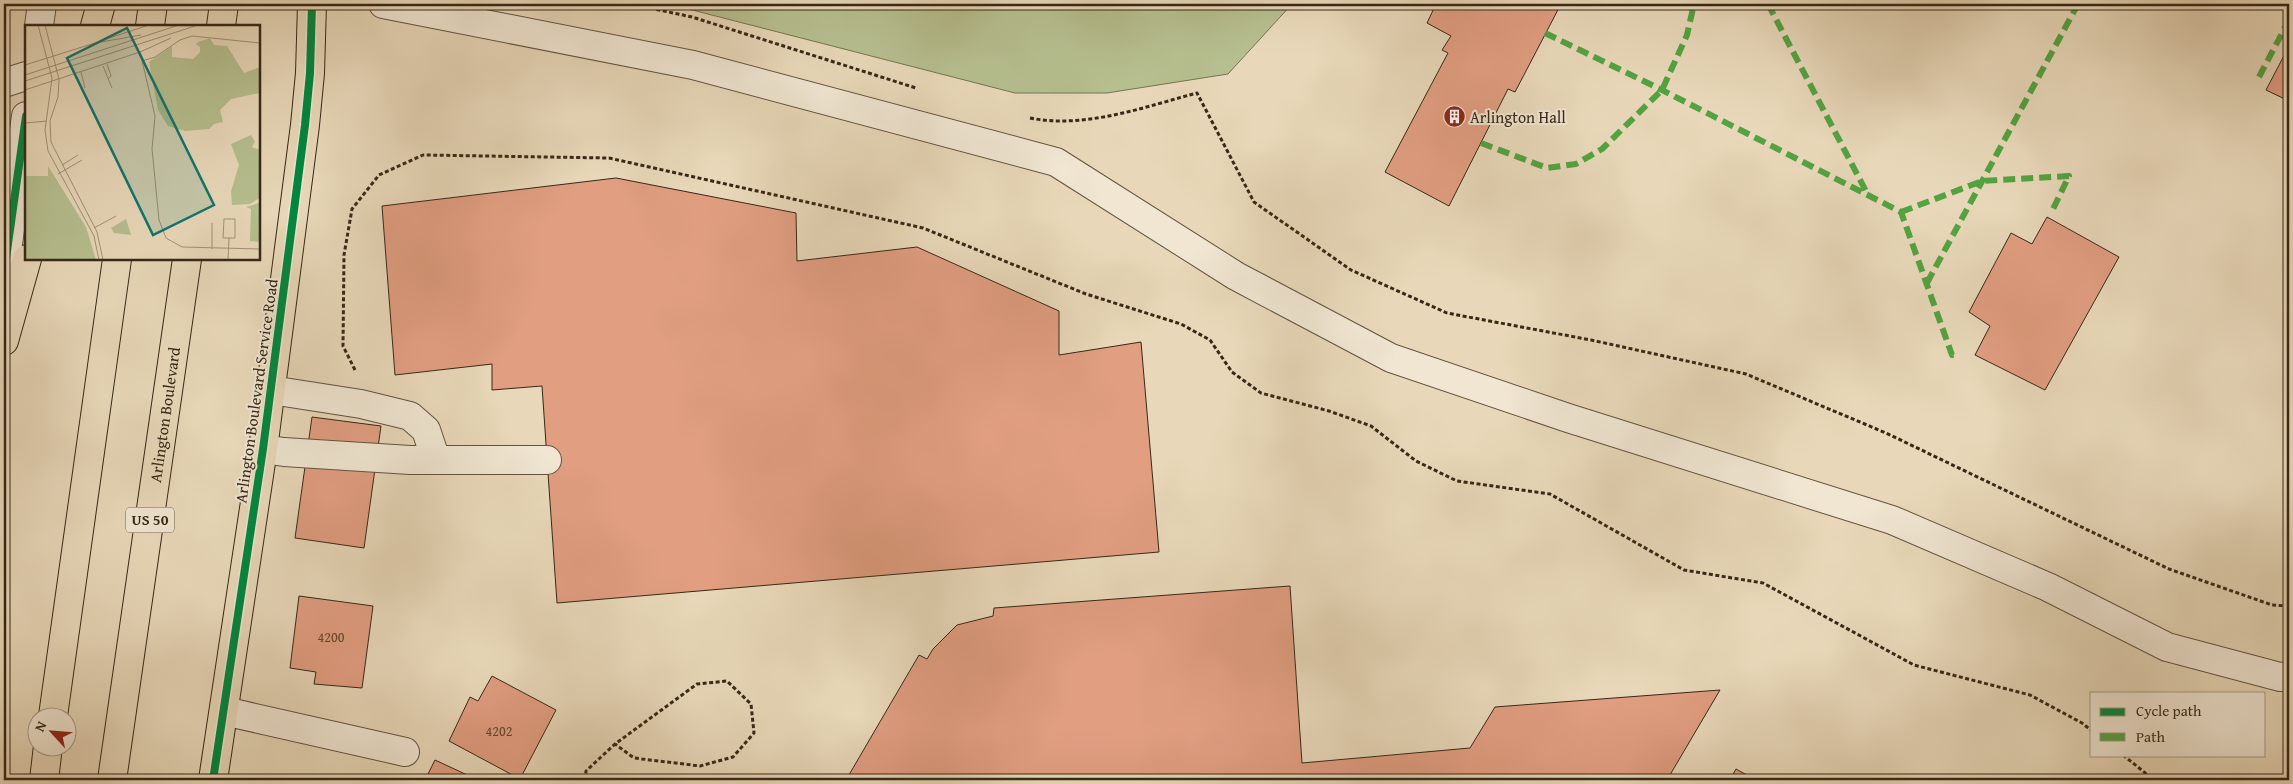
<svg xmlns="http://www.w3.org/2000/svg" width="2293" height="784" viewBox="0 0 2293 784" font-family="'Gentium Book Plus',serif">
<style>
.green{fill:#b6bf8f;stroke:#767453}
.building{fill:#e19e81;stroke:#362817}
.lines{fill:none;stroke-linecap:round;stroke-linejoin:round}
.minor-casing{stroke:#625440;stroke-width:30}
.major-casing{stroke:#362817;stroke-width:30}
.highway-casing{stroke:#362817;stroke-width:30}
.path{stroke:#362817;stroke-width:3;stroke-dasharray:4 2.5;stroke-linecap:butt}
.minor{stroke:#f0e6d2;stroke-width:28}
.major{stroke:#e8d8b9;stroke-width:28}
.highway{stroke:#e8d8b9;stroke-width:28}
.quiet{stroke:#53a340;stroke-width:6;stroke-dasharray:12 6;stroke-linecap:butt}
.cycleway-casing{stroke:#f0e6d2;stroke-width:11}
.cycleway{stroke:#00873e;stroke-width:8}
.labels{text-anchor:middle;stroke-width:4;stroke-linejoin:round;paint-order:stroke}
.number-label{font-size:14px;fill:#614632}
.shield{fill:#f0e6d2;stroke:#6e614f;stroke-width:1}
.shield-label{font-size:15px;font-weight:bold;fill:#362817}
.poi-label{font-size:16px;fill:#362817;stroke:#f0e6d2;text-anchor:start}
.street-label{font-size:16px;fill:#362817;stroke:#f0e6d2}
.inset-road{fill:none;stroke:#a19278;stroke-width:1}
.view{fill:#0f766e;fill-opacity:0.15;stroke:#0f766e;stroke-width:2.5}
.inset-edge{fill:none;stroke:#362817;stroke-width:2.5}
</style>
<rect width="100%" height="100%" fill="#e8d8b9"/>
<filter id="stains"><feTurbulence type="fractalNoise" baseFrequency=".004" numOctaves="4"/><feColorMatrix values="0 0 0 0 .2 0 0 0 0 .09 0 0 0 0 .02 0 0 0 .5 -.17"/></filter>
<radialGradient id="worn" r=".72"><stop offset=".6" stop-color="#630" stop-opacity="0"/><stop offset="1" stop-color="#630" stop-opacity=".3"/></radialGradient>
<path class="green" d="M669 4H1292L1228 74 1107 93H1015Z"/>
<path class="building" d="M1436 4H1561L1515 92 1508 89 1449 206 1385 172 1448 53 1442 50 1451 36 1427 23Z
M2289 46V101L2266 90Z
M616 178 796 213 797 261 917 247 1059 311V355L1141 342 1159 552 557 603 542 386 492 390V364L395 375 382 206Z
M2047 217 2119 257 2045 390 1975 355 1990 326 1969 312 2011 233 2032 244Z
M312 417 381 426 364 548 295 538Z
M1290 586 1302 763 1470 748 1495 707 1720 690 1667 780H846L919 655 927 659 933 649 957 625 993 616 994 608Z
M299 596 373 606 362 688 314 684 316 672 290 668Z
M492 676 556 710 520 779 449 741 470 697 478 701Z
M435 760 478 780H425Z
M1736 769 1756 780H1730Z"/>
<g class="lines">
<defs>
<path id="minor" d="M383 4 693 65 1056 162 1236 276 1391 358 1568 418 1892 520 2048 587 2167 647 2280 677 2289 676
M39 26 42 4
M4 83 26 76
M4 272 26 116
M271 390 361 404 410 416 426 430 436 460
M263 449 284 452 410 460H547
M224 711 405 752"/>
<path id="major" d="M213 780 263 449 305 125 310 73 312 4"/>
<g id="highway">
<path d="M95 26 101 4"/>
<path d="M150 26 153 4"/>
<path d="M221 26 224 4"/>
<path d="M4 341 27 259"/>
<path d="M53 716 117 259"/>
<path d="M44 780 48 746"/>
<path id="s1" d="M112 780 187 259"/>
</g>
</defs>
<use href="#minor" class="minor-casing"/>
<use href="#major" class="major-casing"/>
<use href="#highway" class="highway-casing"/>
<path class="path" d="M631 4 692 17 916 88
M1030 118C1085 129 1144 107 1197 93L1254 202 1351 270 1447 313 1591 340 1746 374 1886 433 2169 569 2272 605 2289 606
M355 370 343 346 344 255 352 209 379 175 423 155 609 158 923 228 1086 294 1181 324 1210 340 1232 372 1261 393 1329 411 1371 426 1416 461 1457 481 1550 494 1684 570 1763 583 1914 665 2030 695 2082 723 2092 731
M2123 755 2154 780
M585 780 586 771 615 744 697 684 727 681 751 704 754 733 733 757 700 766 634 758 615 744"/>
<use href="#minor" class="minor"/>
<use href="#major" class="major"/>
<use href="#highway" class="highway"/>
<path class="quiet" d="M1768 4 1868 195
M1545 33 1662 90 1901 212 1952 355 1959 354
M2259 77 2289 20
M1481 143 1547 168 1576 164 1602 149 1662 90 1687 35 1694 4
M1901 212 1982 181 2069 176 2053 209
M1927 283 2078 4"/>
<defs>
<path id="cycleway" d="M4 272 26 116
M213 780 263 449 305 125 310 73 312 4"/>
</defs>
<use href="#cycleway" class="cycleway-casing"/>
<use href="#cycleway" class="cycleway"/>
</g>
<defs>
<symbol id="building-disc" viewBox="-11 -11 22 22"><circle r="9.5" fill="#8f2418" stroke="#f0e6d2"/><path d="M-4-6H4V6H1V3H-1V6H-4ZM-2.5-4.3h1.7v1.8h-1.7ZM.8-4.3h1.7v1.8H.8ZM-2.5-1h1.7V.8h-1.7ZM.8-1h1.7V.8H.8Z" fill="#fff"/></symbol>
</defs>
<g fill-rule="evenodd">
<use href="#building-disc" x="1442" y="104" width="25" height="25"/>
</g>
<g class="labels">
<g class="number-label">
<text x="331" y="642">4200</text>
<text x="499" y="736">4202</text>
</g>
<rect class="shield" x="126" y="507.5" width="48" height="25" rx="4"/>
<g class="shield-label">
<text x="150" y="525">US 50</text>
</g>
<g class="poi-label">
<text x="1470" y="123">Arlington Hall</text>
</g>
<g class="street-label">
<text transform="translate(256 391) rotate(-82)" y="6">Arlington Boulevard Service Road</text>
<text dy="6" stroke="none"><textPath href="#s1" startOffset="369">Arlington Boulevard</textPath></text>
</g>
</g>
<g transform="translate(25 25)">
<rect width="235" height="235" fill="#e8d8b9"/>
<path d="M185 13 189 20 202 21 219 48 235 42V68L206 74 195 85 198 97 189 99 184 104 160 106 143 101 133 85 124 37 147 21V32L168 34 175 27V22L171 19 173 17ZM226 110 230 117 227 122 235 125V173L225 179 207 180 206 166 214 140 206 119ZM23 141 61 202 71 235H0V151H23ZM234 178 235 217 225 216 226 184 221 182ZM101 194 106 210 89 208 86 203Z" fill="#b6bf8f"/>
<path class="inset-road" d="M13 0 27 53 20 105 23 126 69 211 74 235M20 0 34 54 33 72 25 96 26 117 72 207 78 235M81 14 124 0M70 18 116 10M115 27 130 91 127 124 134 195 141 213 157 222 235 224M115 27 146 13M117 36 130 32 155 15 167 11 235 18M82 39 86 51 83 54M0 40 70 18M78 41 87 63M56 47 60 63M0 50 154 0M0 56 173 0M0 65 115 27M0 98 22 96M37 140 53 130M33 149 57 135M69 203 91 191M187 224V198M203 235 204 213H210V194H199L198 213H204"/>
<path class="view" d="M102 3 189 180 128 210 42 33Z"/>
<rect width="235" height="235" class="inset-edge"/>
</g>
<rect width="2293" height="784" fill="none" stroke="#e8d8b9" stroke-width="20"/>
<rect x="5" y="5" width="2283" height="774" fill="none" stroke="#362817" stroke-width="2.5"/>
<rect x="10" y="10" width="2273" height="764" fill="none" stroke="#362817"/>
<rect x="2090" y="692" width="175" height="65" fill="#f0e6d2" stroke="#a69a87"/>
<rect x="2100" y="708" width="25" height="8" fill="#00873e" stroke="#a69a87"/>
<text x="2136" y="716" font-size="15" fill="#362817">Cycle path</text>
<rect x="2100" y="733" width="25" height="8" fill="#53a340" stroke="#a69a87"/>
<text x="2136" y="742" font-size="15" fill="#362817">Path</text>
<g transform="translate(52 732) rotate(296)"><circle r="24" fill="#f0e6d2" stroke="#a69a87"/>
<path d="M0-4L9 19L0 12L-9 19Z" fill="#8f2418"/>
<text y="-8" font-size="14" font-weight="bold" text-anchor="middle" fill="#362817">N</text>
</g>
<rect width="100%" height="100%" filter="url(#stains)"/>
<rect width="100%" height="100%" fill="url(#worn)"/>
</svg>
